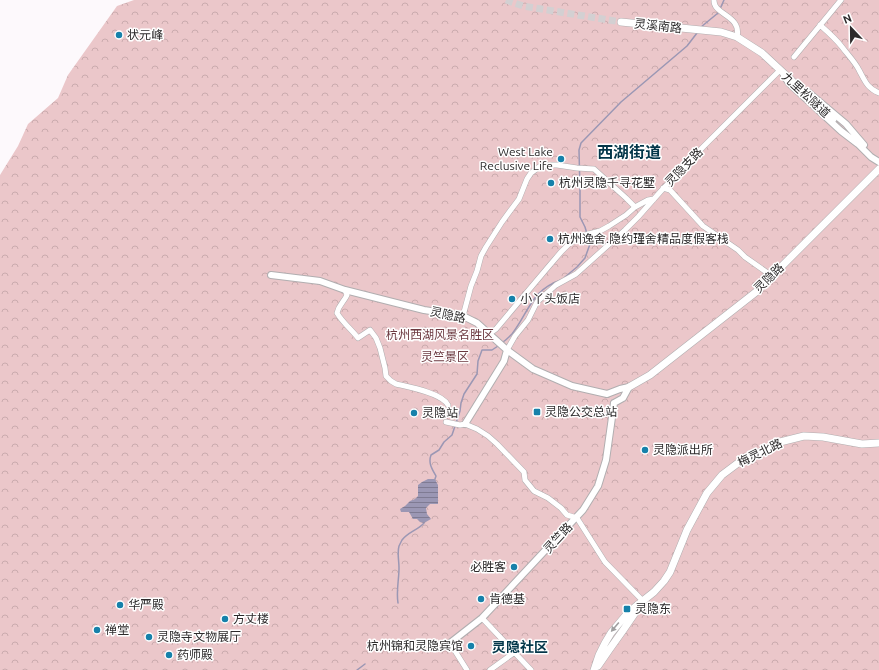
<svg xmlns="http://www.w3.org/2000/svg" width="879" height="670" viewBox="0 0 879 670" font-family="Ubuntu,'Noto Sans SC',sans-serif">
<style>
.park{fill:url(#park-crowns)}
.water{fill:url(#water-rules)}
.lines{fill:none;stroke-linecap:round;stroke-linejoin:round}
.stream{stroke:#9b97b4;stroke-width:1.5}
.secondary-tunnel{stroke:#d3d0d2;stroke-width:7;stroke-dasharray:7 3.5;stroke-linecap:butt}
.minor-casing{stroke:#b1aeb0;stroke-width:6}
.tertiary-casing{stroke:#b1aeb0;stroke-width:8}
.secondary-casing{stroke:#b1aeb0;stroke-width:8}
.minor{stroke:#fff;stroke-width:5}
.tertiary{stroke:#fff;stroke-width:6}
.secondary{stroke:#fff;stroke-width:7}
.oneway{fill:#a09fa0}
.poi-dot{fill:#1681aa;stroke:#fff;stroke-width:1.5}
.labels{text-anchor:middle;stroke-width:3;stroke-linejoin:round;paint-order:stroke}
.street-label{font-size:12px;fill:#2c2a2b;stroke:#fff}
.poi-label{font-size:12px;fill:#2c2a2b;stroke:#fff;text-anchor:start}
.park-label{font-size:12px;fill:#6c3940;stroke:#fff}
.quarter-label{font-size:14px;font-weight:bold;fill:#033649;stroke:#fff}
.district-label{font-size:16px;font-weight:bold;fill:#033649;stroke:#fff}
</style>
<defs>
<pattern id="park-crowns" width="20" height="18" patternUnits="userSpaceOnUse"><rect width="20" height="18" fill="#ebc7ca"/><path d="M2 6a3 3 0 1 1 6 0M12 15a3 3 0 1 1 6 0" fill="none" stroke="#caabae"/></pattern>
<pattern id="water-rules" width="6" height="5" patternUnits="userSpaceOnUse"><rect width="6" height="5" fill="#9b97b4"/><path d="M0 2.5h6" fill="none" stroke="#7f7b93"/></pattern>
</defs>
<rect width="100%" height="100%" fill="#fdf9fc"/>
<path class="park" d="M134 0H879V670H0V175L18 146 28 124 58 98 68 75 117 6Z"/>
<path class="water" d="M428 479H435L438 485V504H430L426 508 427 514 431 519 424 523 420 522 417 519H413L409 512H401L400 509 405 506 410 501 415 499 418 496V485L422 482Z"/>
<g class="lines">
<path class="stream" d="M720 9 724 0
M701 27 718 13
M565 277 577 267 585 258 590 244 585 227 580 217V191L579 150 581 143 621 102 687 46 697 33
M503 342C506 340 509 337 512 334 529 312 531 290 561 280
M435 479 436 476C432 469 428 463 431 455L439 450 444 442 452 435 460 411 461 403 464 394 477 374 478 361 482 350H492L498 346
M398 603C396 591 399 580 399 568 399 560 397 553 399 546 400 544 401 542 402 540 408 532 418 530 424 523
M357 670 365 664"/>
<path class="secondary-tunnel" d="M506 0 523 6 621 22"/>
<defs>
<path id="minor" d="M714 0C713 15 742 15 737 37
M820 25C828 32 836 39 842 47 848 55 855 62 859 70 865 81 867 88 879 93
M794 57 841 0
M663 188 670 190 703 226 738 250 745 257 772 276
M345 290 347 295C344 302 339 304 337 313 343 323 352 330 358 338L370 330 376 338 380 348 385 368 386 376 391 381 396 384C409 387 442 393 448 405
M463 316 471 286 477 271 481 256 486 247 502 222 510 211 519 199 527 179 531 173 539 167 548 165H557L577 168 594 169 626 198 635 207 648 200 654 199
M489 334 496 329 549 266 561 252 569 244 585 235 600 231 609 226 626 215 635 207
M507 350 515 336 528 320 537 302 556 285 576 274 625 230 638 217 661 191 703 147 780 70
M446 422 460 425 465 424 477 429 488 436 497 444 524 472 525 480 534 491 548 498 561 508 567 515 577 518 605 562 643 601
M482 618 531 670
M450 643 467 670
M490 670 515 652"/>
<path id="tertiary" d="M784 76 789 83 841 131 858 144 871 157 879 162
M808 92 846 124 864 145
M271 275 320 281 345 290 424 310 463 316 477 323 507 350 533 369 572 386 607 394
M607 394 620 389 629 387
M614 403 623 398 629 387
M465 424 504 361 507 350
M450 643 482 618 583 510 598 486 606 460 614 403"/>
<path id="secondary" d="M621 22 721 32 737 37 762 53 833 119
M629 387 650 375 756 292 879 169
M598 666 609 650 624 629 639 607
M594 670 599 655 605 643 611 633 626 615 635 607 654 592 664 581 670 572 687 530 707 493 722 475 738 463 780 442 804 436 823 437 862 444 879 443"/>
</defs>
<use href="#minor" class="minor-casing"/>
<use href="#tertiary" class="tertiary-casing"/>
<use href="#secondary" class="secondary-casing"/>
<use href="#minor" class="minor"/>
<use href="#tertiary" class="tertiary"/>
<use href="#secondary" class="secondary"/>
</g>
<defs><path id="oneway-solid" d="M-6-.8H1V-3.2L6.5 0L1 3.2V.8H-6Z"/></defs>
<use class="oneway" href="#oneway-solid" transform="translate(615 627) rotate(130)"/>
<g class="poi-dot">
<circle cx="119" cy="35" r="4"/>
<circle cx="561" cy="159" r="4"/>
<circle cx="551" cy="183" r="4"/>
<circle cx="550" cy="239" r="4"/>
<circle cx="512" cy="299" r="4"/>
<rect x="533" y="408" width="8" height="8" rx="2"/>
<circle cx="414" cy="413" r="4"/>
<circle cx="645" cy="450" r="4"/>
<circle cx="514" cy="567" r="4"/>
<circle cx="481" cy="599" r="4"/>
<circle cx="120" cy="605" r="4"/>
<rect x="623" y="605" width="8" height="8" rx="2"/>
<circle cx="225" cy="619" r="4"/>
<circle cx="97" cy="630" r="4"/>
<circle cx="149" cy="637" r="4"/>
<circle cx="471" cy="646" r="4"/>
<circle cx="169" cy="655" r="4"/>
</g>
<g class="labels">
<g class="street-label">
<text transform="translate(658 26) rotate(6)" y="4">灵溪南路</text>
<text transform="translate(806 95) rotate(43)" y="4">九里松隧道</text>
<text transform="translate(684 167) rotate(-46)" y="4">灵隐支路</text>
<text transform="translate(769 278) rotate(-44)" y="4">灵隐路</text>
<text transform="translate(448 315) rotate(12)" y="4">灵隐路</text>
<text transform="translate(760 453) rotate(-26)" y="4">梅灵北路</text>
<text transform="translate(558 538) rotate(-47)" y="4">灵竺路</text>
</g>
<g class="poi-label">
<text x="127" y="39">状元峰</text>
<text x="553" y="156" text-anchor="end">West Lake<tspan x="553" dy="14">Reclusive Life</tspan></text>
<text x="559" y="187">杭州灵隐千寻花墅</text>
<text x="558" y="243">杭州逸舍.隐约瑾舍精品度假客栈</text>
<text x="520" y="303">小丫头饭店</text>
<text x="545" y="416">灵隐公交总站</text>
<text x="422" y="417">灵隐站</text>
<text x="653" y="454">灵隐派出所</text>
<text x="506" y="571" text-anchor="end">必胜客</text>
<text x="489" y="603">肯德基</text>
<text x="128" y="609">华严殿</text>
<text x="635" y="613">灵隐东</text>
<text x="233" y="623">方丈楼</text>
<text x="105" y="634">禅堂</text>
<text x="157" y="641">灵隐寺文物展厅</text>
<text x="463" y="650" text-anchor="end">杭州锦和灵隐宾馆</text>
<text x="177" y="659">药师殿</text>
</g>
<g class="park-label">
<text x="440" y="339">杭州西湖风景名胜区</text>
<text x="445" y="361">灵竺景区</text>
</g>
<g class="quarter-label">
<text x="520" y="652">灵隐社区</text>
</g>
<g class="district-label">
<text x="629" y="158">西湖街道</text>
</g>
</g>
<g transform="translate(851 28) rotate(338)" stroke="#ffffff" stroke-width="3" paint-order="stroke">
<path d="M0-3L7 15L0 10L-7 15Z" fill="#2c2a2b"/>
<text y="-6" font-size="11" font-weight="bold" text-anchor="middle" fill="#2c2a2b">N</text>
</g>
</svg>
